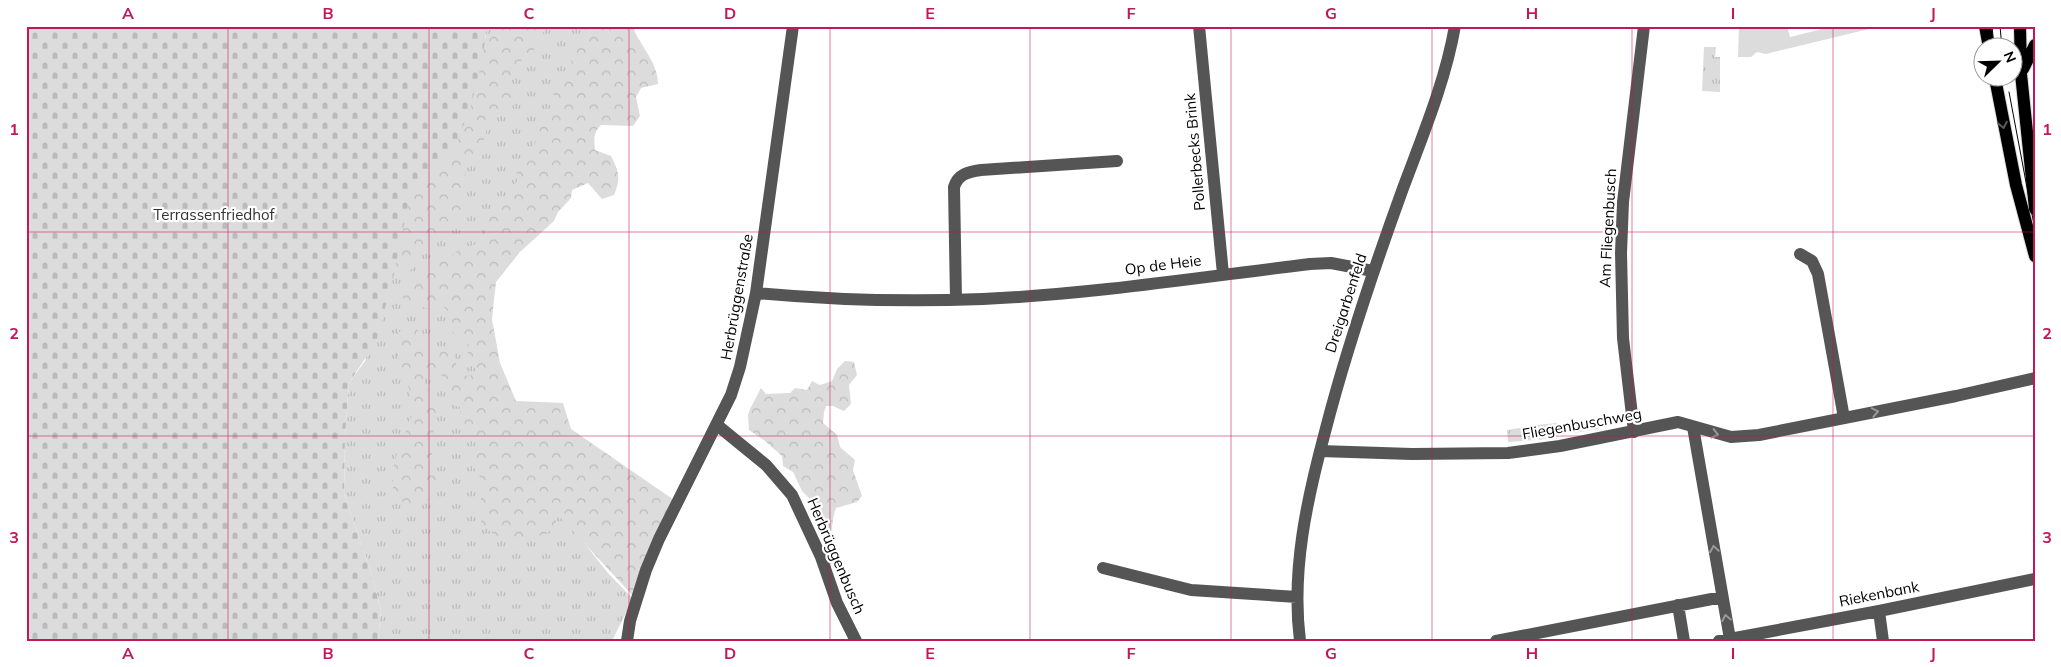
<svg xmlns="http://www.w3.org/2000/svg" width="2061" height="667" viewBox="0 0 2061 667" font-family="Mulish,sans-serif">
<style>
.grass{fill:url(#grass-tufts)}
.forest{fill:url(#forest-crowns)}
.cemetery{fill:url(#cemetery-stones)}
.garden{fill:#dcdcdc}
.lines{fill:none;stroke-linecap:round;stroke-linejoin:round}
.major-casing{stroke:#dbdbdb;stroke-width:14}
.minor{stroke:#555;stroke-width:12}
.major{stroke:#000;stroke-width:12}
.tram{stroke:#000;stroke-width:1}
.oneway{stroke:#595959}
.oneway2{stroke:#999}
.grid{fill:none;stroke:#c2185b;stroke-width:1;stroke-opacity:0.55}
.labels{text-anchor:middle;stroke-width:4.5;stroke-linejoin:round;paint-order:stroke}
.street-label{font-size:15px;fill:#000;stroke:#fff}
.park-label{font-size:15px;fill:#333;stroke:#fff}
.neatline{fill:none;stroke:#c2185b;stroke-width:2}
.grid-label{font-size:16px;text-anchor:middle;font-weight:bold;fill:#c2185b}
</style>
<defs>
<pattern id="grass-tufts" width="24" height="20" patternUnits="userSpaceOnUse" patternTransform="scale(1.25)"><rect width="24" height="20" fill="#dcdcdc"/><path d="M3 7l-1-3M5 7V3M7 7l1-3M15 17l-1-3M17 17v-4M19 17l1-3" fill="none" stroke="#bbb"/></pattern>
<pattern id="forest-crowns" width="20" height="18" patternUnits="userSpaceOnUse" patternTransform="scale(1.25)"><rect width="20" height="18" fill="#dcdcdc"/><path d="M2 6a3 3 0 1 1 6 0M12 15a3 3 0 1 1 6 0" fill="none" stroke="#bbb"/></pattern>
<pattern id="cemetery-stones" width="16" height="16" patternUnits="userSpaceOnUse" patternTransform="scale(1.25)"><rect width="16" height="16" fill="#dcdcdc"/><path d="M2 7V4a2 2 0 0 1 4 0v3zM10 15v-3a2 2 0 0 1 4 0v3z" fill="#bbb"/></pattern>
</defs>
<rect width="100%" height="100%" fill="#fff"/>
<path class="grass" d="M487 26H628L548 164 461 292 512 452 608 573 633 599 612 641H378L381 610 370 568 344 494 345 436 349 383 365 361 405 224 482 61Z
M1704 47H1716L1715 57H1720V92L1702 91Z
M1597 419 1598 429 1574 433 1572 423Z
M1557 423 1559 436 1539 440 1537 425Z
M1532 426 1535 440 1508 442 1507 430Z"/>
<path class="forest" d="M493 26H547L532 53 513 67 511 91 513 99 512 111 490 118 480 154 467 168 462 184 463 205 460 212 449 219 436 245 422 250 411 270 405 273H385L348 174 477 44 491 38Z
M586 26H636L634 30C642 48 658 63 658 84L641 88 636 97 640 116 633 126 601 125C593 133 594 140 595 150L611 156C619 171 621 179 614 195L602 199 588 183 572 190 571 198 558 212 554 221 520 252 496 282 492 319 500 363 516 401 563 403 571 429 674 500 634 597 557 514 555 528C544 536 518 544 505 540 497 538 489 530 482 525L478 507 484 491 480 477 471 463 478 440 460 427V407L450 404C450 393 447 381 439 372L431 373 423 379 436 410 431 450 438 477 436 492 426 502 413 508 395 497C388 473 397 452 406 430 408 424 412 418 413 412 413 403 405 372 401 364 397 354 392 347 390 335L414 327C423 333 426 346 434 354L447 349C455 355 457 360 456 369 463 377 469 377 478 373L467 357 469 346C465 339 461 340 456 336 449 330 449 320 450 313L444 307 436 305 430 309C420 307 409 302 401 297 403 287 411 287 417 280 425 270 430 260 445 261L457 251 476 244 483 239 487 220 498 209 517 181 516 162 535 143 537 127 541 122 547 119 554 106V89L569 77 572 71 571 56 582 39Z
M845 361 854 362 857 375 849 385 851 404 844 411 833 406H826L824 412 823 423 837 435 840 447 855 460 853 470 862 496 857 502 836 508C832 518 833 528 830 538L823 534 811 500 802 491 793 472 783 466 782 456 765 441 749 430 748 415 750 409 761 388 766 394 790 393 795 388 807 390 812 381 820 385 832 381 837 369Z"/>
<path class="cemetery" d="M26 26H487L482 61 471 105 455 148 411 189 394 274 376 342 349 383 345 436 344 494 370 568 381 610 378 641H26Z"/>
<path class="garden" d="M1739 26H1787L1790 37 1834 26H1868L1869 29 1766 54 1757 52 1751 57H1738Z"/>
<g class="lines">
<defs>
<path id="major" d="M1985 26 1989 48
M2020 26 2021 74 2035 209
M2023 69 2035 45
M1995 78 2016 185 2035 256"/>
</defs>
<use href="#major" class="major-casing"/>
<path class="minor" d="M1199 26 1223 274
M1800 254 1812 261 1818 274 1844 418
M756 293C831 300 908 302 983 299 1093 294 1202 277 1310 264L1331 263 1373 271
M956 299 954 187C958 174 968 172 981 170L1117 161
M717 425 766 465 792 495 821 557 837 603 856 641
M1693 427 1730 639
M1634 432 1623 338 1621 253 1623 202 1644 26
M1320 451 1412 454 1508 453 1560 446 1678 422 1731 437 1759 435 1956 396 2035 378
M1103 568 1191 590 1297 597
M1678 605 1684 641
M1879 611 1883 641
M627 641 630 621 646 570 659 539 731 395 740 367 756 293 793 26
M1300 641C1291 571 1307 499 1325 432 1346 350 1373 271 1402 191 1422 137 1445 83 1455 26
M1496 641 1722 597
M1719 641 1879 611 2035 579"/>
<use href="#major" class="major"/>
<path class="tram" d="M1992 26 1994 48
M2000 26 2002 48
M1999 78 2035 271
M2009 92 2035 230"/>
</g>
<defs><path id="oneway-chevron" d="M-2-3.5L2.5 0L-2 3.5" fill="none" stroke-width="1.6" stroke-linecap="round" stroke-linejoin="round" transform="scale(1.25)"/></defs>
<use class="oneway" href="#oneway-chevron" transform="translate(2003 125) rotate(79)"/>
<g class="oneway2">
<use href="#oneway-chevron" transform="translate(1875 412) rotate(-11)"/>
<use href="#oneway-chevron" transform="translate(1715 434) rotate(14)"/>
<use href="#oneway-chevron" transform="translate(1714 549) rotate(-99)"/>
<use href="#oneway-chevron" transform="translate(1726 618) rotate(-101)"/>
</g>
<path class="grid" d="M228 26V641M429 26V641M629 26V641M830 26V641M1030 26V641M1231 26V641M1432 26V641M1632 26V641M1833 26V641M26 232H2035M26 436H2035"/>
<g class="labels">
<g class="street-label">
<text transform="translate(1195 152) rotate(-95)" y="5">Pollerbecks Brink</text>
<text transform="translate(1608 228) rotate(-87)" y="5">Am Fliegenbusch</text>
<text transform="translate(1163 265) rotate(-7)" y="5">Op de Heie</text>
<text transform="translate(737 297) rotate(-80)" y="5">Herbrüggenstraße</text>
<text transform="translate(1346 303) rotate(-72)" y="5">Dreigarbenfeld</text>
<text transform="translate(1582 424) rotate(-10)" y="5">Fliegenbuschweg</text>
<text transform="translate(836 556) rotate(67)" y="5">Herbrüggenbusch</text>
<text transform="translate(1879 594) rotate(-11)" y="5">Riekenbank</text>
</g>
<g class="park-label">
<text x="214" y="220">Terrassenfriedhof</text>
</g>
</g>
<rect width="2061" height="667" fill="none" stroke="#ffffff" stroke-width="55"/>
<g transform="translate(1998 62) rotate(67)"><circle r="24" fill="#ffffff" stroke="#999999"/>
<path d="M0-4L9 19L0 12L-9 19Z" fill="#000000"/>
<text y="-8" font-size="14" font-weight="bold" text-anchor="middle" fill="#000000">N</text>
</g>
<rect x="28" y="28" width="2006" height="612" class="neatline"/>
<g class="grid-label">
<text x="128" y="19">A</text>
<text x="328" y="19">B</text>
<text x="529" y="19">C</text>
<text x="730" y="19">D</text>
<text x="930" y="19">E</text>
<text x="1131" y="19">F</text>
<text x="1331" y="19">G</text>
<text x="1532" y="19">H</text>
<text x="1733" y="19">I</text>
<text x="1933" y="19">J</text>
<text x="14" y="135">1</text>
<text x="2047" y="135">1</text>
<text x="14" y="339">2</text>
<text x="2047" y="339">2</text>
<text x="14" y="543">3</text>
<text x="2047" y="543">3</text>
<text x="128" y="659">A</text>
<text x="328" y="659">B</text>
<text x="529" y="659">C</text>
<text x="730" y="659">D</text>
<text x="930" y="659">E</text>
<text x="1131" y="659">F</text>
<text x="1331" y="659">G</text>
<text x="1532" y="659">H</text>
<text x="1733" y="659">I</text>
<text x="1933" y="659">J</text>
</g>
</svg>
